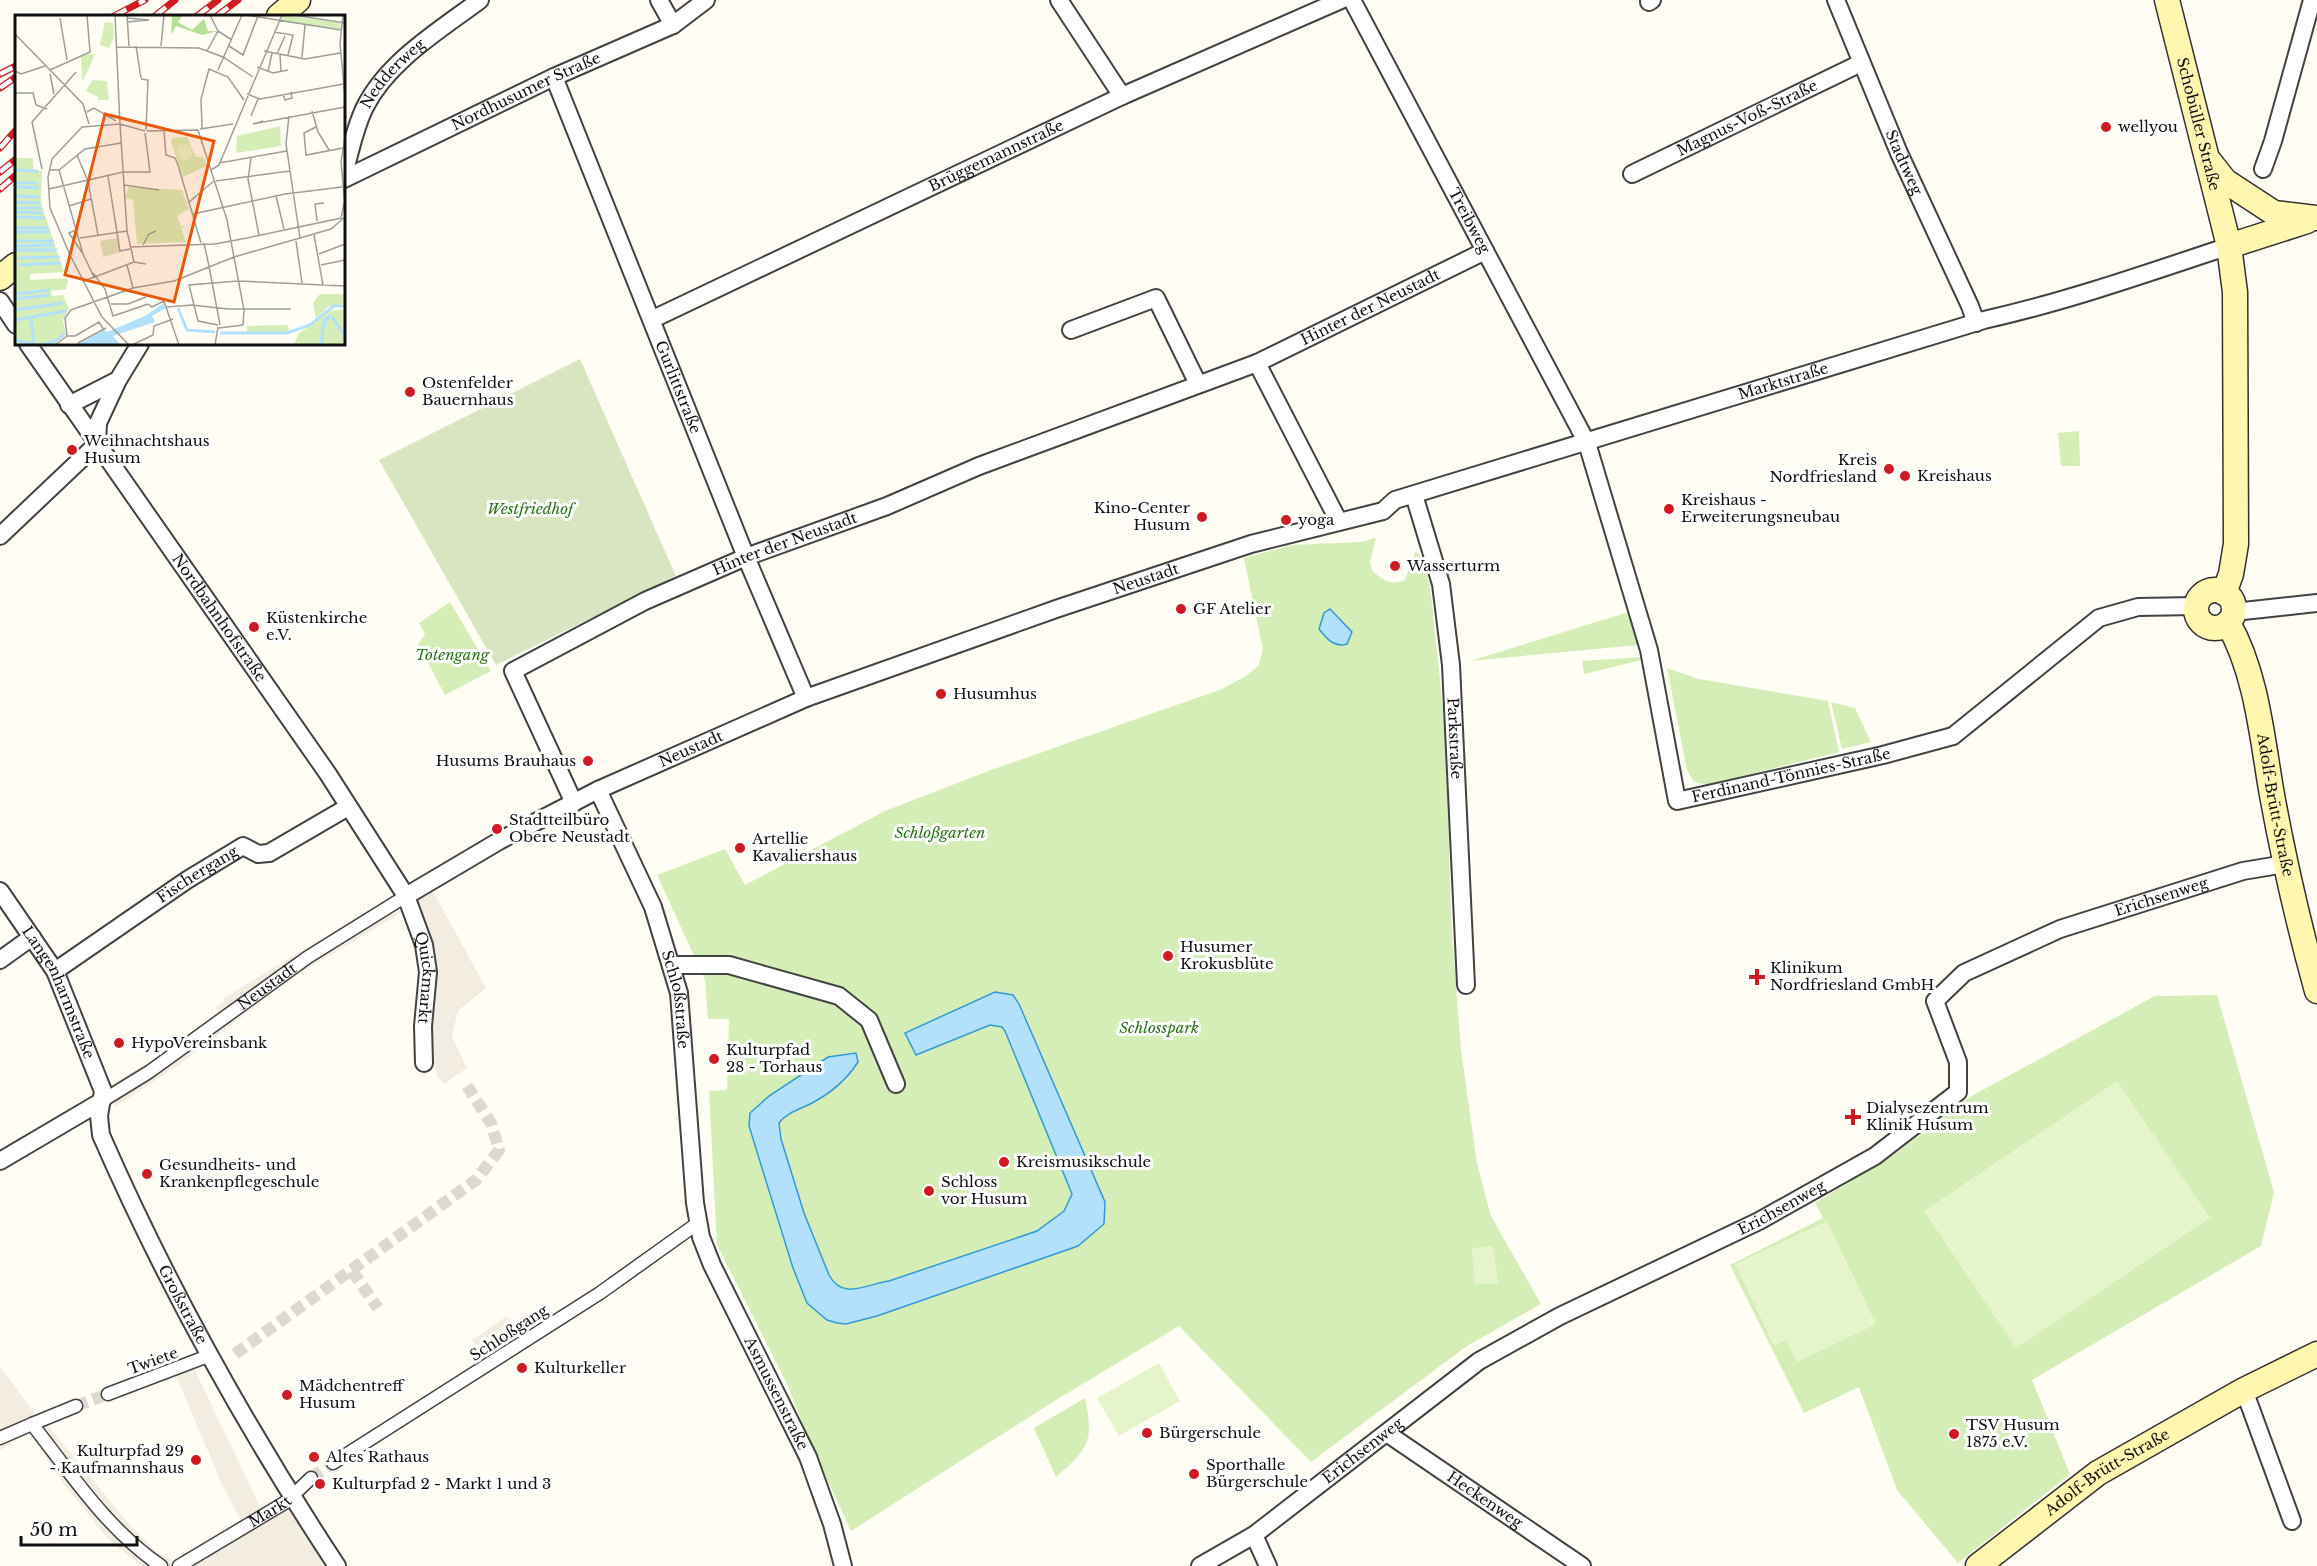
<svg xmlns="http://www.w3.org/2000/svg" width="2317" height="1566" viewBox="0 0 2317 1566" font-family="'Libre Baskerville',serif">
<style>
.green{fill:#d5eeb8}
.cemetery{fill:#d9e5c1}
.pitch{fill:#e6f4cb}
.plaza{fill:#f2ede0}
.water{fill:#b3e1fc;stroke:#3398da;stroke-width:1.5}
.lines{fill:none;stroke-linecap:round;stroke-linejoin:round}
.pedestrian-tunnel{stroke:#dbd9d2;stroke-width:12;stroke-dasharray:12 6;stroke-linecap:butt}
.pedestrian-casing{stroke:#434343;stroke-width:15}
.minor-casing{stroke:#434343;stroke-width:20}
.secondary-casing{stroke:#323232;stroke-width:27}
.pedestrian{stroke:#fff;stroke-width:12}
.minor{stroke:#fff;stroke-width:16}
.secondary{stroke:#fff6af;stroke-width:24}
.rail-casing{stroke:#cf1a23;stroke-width:7}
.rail{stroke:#fff;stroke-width:4.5;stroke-dasharray:14;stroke-linecap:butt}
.poi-dot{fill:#cf1a23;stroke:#fff;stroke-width:2}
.labels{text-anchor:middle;stroke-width:6;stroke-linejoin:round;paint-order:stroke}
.street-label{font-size:15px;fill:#101010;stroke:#fff}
.poi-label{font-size:15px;fill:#101010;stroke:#fff;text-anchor:start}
.park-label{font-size:15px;font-style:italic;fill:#2b7019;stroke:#fff}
.inset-river{fill:none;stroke:#b3e1fc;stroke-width:3}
.inset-road{fill:none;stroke:#9f9e99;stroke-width:1.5}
.view{fill:#e8590c;fill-opacity:0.15;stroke:#e8590c;stroke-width:3}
.inset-edge{fill:none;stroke:#101010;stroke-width:3}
</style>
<rect width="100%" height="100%" fill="#fffdf4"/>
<path class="green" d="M2079 431 2080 466H2061L2058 433Z
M1376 538 1370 562 1372 571C1383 580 1391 586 1405 580L1415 552 1420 555 1430 585 1450 774 1449 854 1452 934 1461 1050 1477 1164 1491 1216 1541 1304 1467 1346 1311 1462 1179 1326 1056 1400 851 1531 811 1445 787 1384 717 1245 709 1091 727 1090 729 1019H708L705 980 657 875 725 849 745 885 885 811 991 770 1222 689 1246 676 1258 666 1263 650 1244 558 1292 545 1360 542Z
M450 602 491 671 445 695 418 644 425 634 419 623Z
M1629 612 1638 645 1470 661Z
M1641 657 1642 660 1584 674 1582 661Z
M1667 668 1699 679 1828 701 1839 752 1708 785 1694 782 1687 770Z
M1831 702 1855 708 1871 742 1842 749Z
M2217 995 2274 1192 2261 1246 2032 1380 2070 1474 1958 1563 1897 1490 1859 1387 1804 1413 1730 1265 1823 1218 1815 1203 1891 1157 1970 1097 2155 996Z
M1085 1398C1094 1442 1089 1448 1056 1477L1034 1428Z"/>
<path class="cemetery" d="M580 359 676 576 496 665 379 460Z"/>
<path class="pitch" d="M2117 1081 2210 1218 2016 1348 1924 1211Z
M1827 1221 1876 1324 1797 1362 1786 1340 1774 1346 1735 1264Z
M1493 1245 1498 1284H1475L1472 1249Z
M1159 1363 1180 1401 1119 1436 1097 1398Z"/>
<path class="plaza" d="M430 886 486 988 458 1011 452 1037 467 1068 444 1084 438 1077 421 1026 423 968 409 922 400 903Z
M393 895 401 913 295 976 180 1064 115 1107 110 1085 155 1059 218 1013 216 1007 224 1002V998Z
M507 1316 523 1342 489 1365 472 1340Z
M191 1362 264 1515 286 1502 327 1566H179L244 1527 221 1482 174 1371Z
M0 1366 39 1420 45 1422 129 1524 158 1553 173 1561V1566H141L107 1538 62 1482 29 1433 0 1450Z"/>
<path class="water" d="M1330 609 1352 632 1347 644C1334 648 1326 638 1319 629L1324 613Z
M995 992 1013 995 1019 1004 1105 1202 1104 1224 1078 1246 877 1316 846 1324 837 1323 827 1320 807 1303 793 1268 749 1126 750 1113 769 1096 828 1057 856 1053 858 1062C847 1079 831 1093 812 1103 801 1109 787 1112 779 1123L781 1139 804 1213 829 1275C843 1301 866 1284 889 1281L1037 1231 1064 1211 1072 1194 1005 1031 1002 1027 990 1025 916 1055 905 1033Z"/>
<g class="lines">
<path class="pedestrian-tunnel" d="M352 1271 378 1308
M235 1354 476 1180 499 1150 491 1123 467 1086
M76 1406 108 1394
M311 1478 333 1463"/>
<defs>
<g id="pedestrian">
<path id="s1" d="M102 1101 149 1072 308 957 406 896"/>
<path d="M108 1394 208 1356"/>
<path d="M32 1424 76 1406"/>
<path d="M0 1438 32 1424C71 1474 108 1530 161 1566"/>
<path d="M333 1463 600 1293 698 1223"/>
<path id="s2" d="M179 1566 286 1502 311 1478"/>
</g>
<g id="minor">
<path d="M659 0 673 25"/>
<path d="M1059 0 1122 96"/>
<path id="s3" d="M1352 0 1587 443 1649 650 1677 801 1883 755 1953 736 2099 618 2138 607 2195 606"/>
<path id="s4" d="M1836 0 1899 153 1970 306 1976 323"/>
<path d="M1649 2 1652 0"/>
<path id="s5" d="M554 77 746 557 806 698"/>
<path d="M2263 169 2273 141 2312 0"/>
<path id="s6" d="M344 174C350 152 355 127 365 107 388 61 440 30 480 0"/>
<path id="s7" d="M1632 174 1861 63"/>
<path id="s8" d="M344 179 554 77 673 25 706 0"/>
<path d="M0 301 16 325"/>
<path id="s9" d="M653 319 1122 96 1341 0"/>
<path d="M1071 330 1156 298 1198 384"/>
<path id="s10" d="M28 344 328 774 406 896 424 945 428 972 423 1026 424 1063"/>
<path d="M1257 363 1338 520"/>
<path d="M69 405 118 380 140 344"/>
<path d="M97 444 98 423 118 380"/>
<path id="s11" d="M1414 495 1441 584 1451 665 1466 985"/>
<path d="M0 536 97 444"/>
<path d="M2234 612 2317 603"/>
<path id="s12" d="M598 790 653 907 679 993 695 1203 701 1237 712 1265 808 1457 832 1524 843 1566"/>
<path id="s13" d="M574 803 513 671 645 601 746 557 887 506 979 466 1257 363 1485 251"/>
<path id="s14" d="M0 891 55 971 103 1091 99 1116 101 1135C167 1286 246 1428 337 1566"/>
<path id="s15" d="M406 896 499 841 598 790 806 698 1056 609 1251 544 1383 511 1395 500 1984 320C2068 301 2148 273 2229 246"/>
<path d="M0 960 32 937"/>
<path d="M671 965H729L839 996 869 1020 896 1084"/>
<path id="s16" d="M55 971 187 880 243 846 258 854 269 853 348 807"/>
<path d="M0 1161 102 1101"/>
<path d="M2244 1390 2292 1521"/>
<path id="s17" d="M1388 1434 1582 1566"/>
<path d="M1254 1535 1268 1566"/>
<path id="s18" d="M1200 1566 1254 1535 1479 1361 1560 1316 1759 1221 1875 1156 1958 1092V1062L1935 1001 1964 973 2060 929 2243 871 2285 864"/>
</g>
<g id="secondary">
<path id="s19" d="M2167 0 2229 246 2235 292 2236 544 2231 574 2224 593"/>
<path d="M279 16 298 0"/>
<path d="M2210 162 2225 181 2274 213 2317 218"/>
<path d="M2229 246 2307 221"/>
<path d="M0 278 16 265"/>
<circle cx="2215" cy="609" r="19"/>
<path id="s20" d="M2228 623C2257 674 2262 738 2272 795 2284 861 2299 926 2317 991"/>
<path id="s21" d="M1978 1566 2098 1473 2244 1390 2317 1354"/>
</g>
</defs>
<use href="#pedestrian" class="pedestrian-casing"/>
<use href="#minor" class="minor-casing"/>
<use href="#secondary" class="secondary-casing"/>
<use href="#pedestrian" class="pedestrian"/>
<use href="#minor" class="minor"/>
<use href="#secondary" class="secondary"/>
<defs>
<path id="rail" d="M114 16 145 0
M155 16 175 0
M197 16 218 0
M217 16 238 0
M0 74 16 66
M0 88 16 77
M0 148 16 130
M0 172 16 159
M0 189 16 175"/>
</defs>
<use href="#rail" class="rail-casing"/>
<use href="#rail" class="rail"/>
</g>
<g class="poi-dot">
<circle cx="2106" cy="127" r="6"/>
<circle cx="410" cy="392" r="6"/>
<circle cx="72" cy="450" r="6"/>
<circle cx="1889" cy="469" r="6"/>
<circle cx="1905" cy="476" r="6"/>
<circle cx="1669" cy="509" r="6"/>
<circle cx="1202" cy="517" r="6"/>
<circle cx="1286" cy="520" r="6"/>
<circle cx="1395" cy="566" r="6"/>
<circle cx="1181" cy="609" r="6"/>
<circle cx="254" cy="627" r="6"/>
<circle cx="941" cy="694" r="6"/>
<circle cx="588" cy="761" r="6"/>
<circle cx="497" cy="829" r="6"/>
<circle cx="740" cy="848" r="6"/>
<circle cx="1168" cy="956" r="6"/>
<path d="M1754 968h6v6h6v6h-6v6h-6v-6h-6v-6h6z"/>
<circle cx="119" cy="1043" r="6"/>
<circle cx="714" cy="1059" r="6"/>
<path d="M1850 1108h6v6h6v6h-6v6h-6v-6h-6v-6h6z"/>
<circle cx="1004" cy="1162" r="6"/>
<circle cx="147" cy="1174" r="6"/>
<circle cx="929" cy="1191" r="6"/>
<circle cx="522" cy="1368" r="6"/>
<circle cx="287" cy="1395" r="6"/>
<circle cx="1147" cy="1433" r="6"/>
<circle cx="1954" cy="1434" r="6"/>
<circle cx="314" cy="1457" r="6"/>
<circle cx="196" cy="1460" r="6"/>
<circle cx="1194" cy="1474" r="6"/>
<circle cx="320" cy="1484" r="6"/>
</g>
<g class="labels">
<g class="street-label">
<text dy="5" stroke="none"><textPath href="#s6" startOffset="114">Nedderweg</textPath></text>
<text dy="5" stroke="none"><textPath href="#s8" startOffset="202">Nordhusumer Straße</textPath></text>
<text dy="5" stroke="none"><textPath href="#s7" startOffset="128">Magnus-Voß-Straße</textPath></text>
<text dy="5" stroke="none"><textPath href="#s19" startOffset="128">Schobüller Straße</textPath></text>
<text dy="5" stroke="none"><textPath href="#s9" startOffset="380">Brüggemannstraße</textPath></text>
<text dy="5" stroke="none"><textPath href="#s4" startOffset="176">Stadtweg</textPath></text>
<text dy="5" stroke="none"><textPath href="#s3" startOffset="250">Treibweg</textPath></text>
<text dy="5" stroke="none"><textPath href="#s13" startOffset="1078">Hinter der Neustadt</textPath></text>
<text dy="5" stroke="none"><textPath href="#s15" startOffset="1476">Marktstraße</textPath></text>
<text dy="5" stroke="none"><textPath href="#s5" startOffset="334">Gurlittstraße</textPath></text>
<text dy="5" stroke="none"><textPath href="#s13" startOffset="446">Hinter der Neustadt</textPath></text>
<text dy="5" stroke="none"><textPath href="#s15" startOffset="807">Neustadt</textPath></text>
<text dy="5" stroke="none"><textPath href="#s10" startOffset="334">Nordbahnhofstraße</textPath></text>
<text dy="5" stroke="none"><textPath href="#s11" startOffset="248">Parkstraße</textPath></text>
<text dy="5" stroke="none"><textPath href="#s15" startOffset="321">Neustadt</textPath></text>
<text dy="5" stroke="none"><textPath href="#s3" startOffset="988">Ferdinand-Tönnies-Straße</textPath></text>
<text dy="5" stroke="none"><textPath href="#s20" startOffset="189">Adolf-Brütt-Straße</textPath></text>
<text dy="5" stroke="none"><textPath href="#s16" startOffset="172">Fischergang</textPath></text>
<text dy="5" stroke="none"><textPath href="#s18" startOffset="1245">Erichsenweg</textPath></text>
<text dy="5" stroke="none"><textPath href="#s10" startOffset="754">Quickmarkt</textPath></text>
<text dy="5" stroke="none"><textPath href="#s1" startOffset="201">Neustadt</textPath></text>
<text dy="5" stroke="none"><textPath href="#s14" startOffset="118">Langenharmstraße</textPath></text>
<text dy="5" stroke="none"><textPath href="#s12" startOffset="225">Schloßstraße</textPath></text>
<text dy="5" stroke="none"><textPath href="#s18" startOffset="686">Erichsenweg</textPath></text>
<text dy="5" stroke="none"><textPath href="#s14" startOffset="459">Großstraße</textPath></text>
<text transform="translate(509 1333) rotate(-33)" y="5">Schloßgang</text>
<text transform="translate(153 1361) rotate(-20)" y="5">Twiete</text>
<text dy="5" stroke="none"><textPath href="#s12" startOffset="638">Asmussenstraße</textPath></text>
<text dy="5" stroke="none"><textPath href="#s18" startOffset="200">Erichsenweg</textPath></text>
<text dy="5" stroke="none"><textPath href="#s21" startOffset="160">Adolf-Brütt-Straße</textPath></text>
<text dy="5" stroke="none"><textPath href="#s17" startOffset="117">Heckenweg</textPath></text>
<text dy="5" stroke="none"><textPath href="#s2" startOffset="106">Markt</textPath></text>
</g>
<g class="poi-label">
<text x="2118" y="132">wellyou</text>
<text x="422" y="388">Ostenfelder<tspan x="422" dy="17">Bauernhaus</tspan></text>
<text x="84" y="446">Weihnachtshaus<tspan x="84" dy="17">Husum</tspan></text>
<text x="1877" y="465" text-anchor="end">Kreis<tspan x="1877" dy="17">Nordfriesland</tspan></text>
<text x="1917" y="481">Kreishaus</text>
<text x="1681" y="505">Kreishaus -<tspan x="1681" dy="17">Erweiterungsneubau</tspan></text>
<text x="1190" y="513" text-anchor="end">Kino-Center<tspan x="1190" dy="17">Husum</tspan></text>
<text x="1298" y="525">yoga</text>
<text x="1407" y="571">Wasserturm</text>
<text x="1193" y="614">GF Atelier</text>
<text x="266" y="623">Küstenkirche<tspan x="266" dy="17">e.V.</tspan></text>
<text x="953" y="699">Husumhus</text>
<text x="576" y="766" text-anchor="end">Husums Brauhaus</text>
<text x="509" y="825">Stadtteilbüro<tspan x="509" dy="17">Obere Neustadt</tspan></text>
<text x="752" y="844">Artellie<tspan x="752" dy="17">Kavaliershaus</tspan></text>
<text x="1180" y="952">Husumer<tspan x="1180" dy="17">Krokusblüte</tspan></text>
<text x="1770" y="973">Klinikum<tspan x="1770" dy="17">Nordfriesland GmbH</tspan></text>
<text x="131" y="1048">HypoVereinsbank</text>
<text x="726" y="1055">Kulturpfad<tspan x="726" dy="17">28 - Torhaus</tspan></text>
<text x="1866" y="1113">Dialysezentrum<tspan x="1866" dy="17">Klinik Husum</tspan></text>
<text x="1016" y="1167">Kreismusikschule</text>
<text x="159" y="1170">Gesundheits- und<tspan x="159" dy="17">Krankenpflegeschule</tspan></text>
<text x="941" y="1187">Schloss<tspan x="941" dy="17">vor Husum</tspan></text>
<text x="534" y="1373">Kulturkeller</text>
<text x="299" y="1391">Mädchentreff<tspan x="299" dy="17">Husum</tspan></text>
<text x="1966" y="1430">TSV Husum<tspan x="1966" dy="17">1875 e.V.</tspan></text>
<text x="1159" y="1438">Bürgerschule</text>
<text x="184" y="1456" text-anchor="end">Kulturpfad 29<tspan x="184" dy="17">- Kaufmannshaus</tspan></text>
<text x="326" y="1462">Altes Rathaus</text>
<text x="1206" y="1470">Sporthalle<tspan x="1206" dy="17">Bürgerschule</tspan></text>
<text x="332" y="1489">Kulturpfad 2 - Markt 1 und 3</text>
</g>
<g class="park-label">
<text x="530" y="514">Westfriedhof</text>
<text x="452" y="660">Totengang</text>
<text x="940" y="838">Schloßgarten</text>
<text x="1159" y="1033">Schlosspark</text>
</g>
</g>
<g transform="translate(15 15)">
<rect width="330" height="330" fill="#fffdf4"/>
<path d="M268 0 325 8 326 14 266 7ZM90 7 98 8 99 22 94 33 85 30ZM80 39 74 53 67 67 66 40ZM77 65 92 66 94 85H84L85 95 83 82 71 76ZM265 111 266 131 221 138 222 121ZM172 122 181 142H188L192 151 168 162 156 127 157 123ZM0 143H18V155L27 156 26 188 49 257 15 259V265L52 263 53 267 51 274 36 276 37 281 48 280 54 294 48 305 51 320 38 330H0ZM114 172 167 175 174 194 162 201 166 211 171 212 166 213 171 227 122 229 118 185 110 183ZM305 279H330V289L313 292 301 304 298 288ZM330 294V330H279L283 319 316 296ZM273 310 274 316 268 318H232V311Z" fill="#d5eeb8"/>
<path d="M157 0H168L163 7 177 15 189 4 193 16H203L187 20 161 11 156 20Z" fill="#b8e196"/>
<path d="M102 223 105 237 88 242 85 226Z" fill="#d9e5c1"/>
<path d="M162 137a8 8 0 1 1 16 0a8 8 0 1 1-16 0Z" fill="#e6f4cb"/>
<path d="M149 288 151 293 137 301 140 307 98 321 106 330H62L89 315 92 317 130 301Z" fill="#b3e1fc"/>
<path class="inset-river" d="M0 155 23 156M0 168H23M0 172 24 173M0 181 24 182M0 187 25 188M0 193H27M0 197 28 198M0 202 30 203M0 213H34M0 217H35M0 226H39M0 231 39 230M0 235H42M3 243 45 242M4 250 46 248M0 279 35 275M0 284 35 280M163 293 172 315 200 317M0 295 48 288M317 302 330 320M16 303 19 328M0 305 51 296M205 318H272L295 310 319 291H330M0 325 23 330M25 330 41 326 50 318M306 330 309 306 315 301"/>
<path class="inset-road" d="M100 0 105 109M112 0 114 31M195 0 203 16 217 25M231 0 326 15M279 0 330 8M328 0 325 29 330 81M45 3 52 45M112 3 134 5 112 7M259 17 278 20 273 40M0 19 68 89 74 109M121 31 126 63M146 31 149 0M214 31 228 40 243 1M101 32 184 33 208 42 238 62M192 36 203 16M249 36 290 44 325 38M262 39 270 21M265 39 266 57M287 42 290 10M242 52 258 58 273 55M35 55 75 37 72 0M203 55 227 0M0 56 6 59 30 51M253 57 257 38M35 59 39 79M126 64 133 65 131 115M0 78H18L21 90 32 94M232 79 245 84 329 69M268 79 270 85 277 83 276 77M297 96 303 117 314 135M72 97 79 93 101 106M236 101 243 84M274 101 271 129 285 223M248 106 238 109 330 92M105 109 112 216 119 247M301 112 289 118 291 140 328 133M187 113 186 84 194 54 213 62 229 85M185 114 218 109M132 116 183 115 212 205 229 295 228 310M149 116 151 140 160 143 163 150 186 228M62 140 73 166 83 220M236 143 233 164 244 220M204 148 272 136M27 154 17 107 61 57M35 155H44L70 134 106 128M44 155 68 239 79 262M196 155 204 150 267 0M93 161 105 236 115 234M201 166 275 156M109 170 144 175M34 174 108 157H135L130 118M261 181 269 214M173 188 200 165M330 190 326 147 330 123M54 191 76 184M178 199 270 179 327 172M302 206 300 189 309 188M63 214 54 218 68 239M299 220 308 270M65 223 112 216M281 226 287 268M189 228 194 251M128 230 134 219 141 216M115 232 200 229 232 223 326 203 329 188M304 239 330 229M219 242 316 214 330 202M112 250 118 273M306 250 330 245M194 251 205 310M78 258 90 274 98 301 133 289M69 266 119 247 131 249M223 266 330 271M96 289H113L131 282M133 289 137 292 149 286 164 330M152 292 177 290 213 294H276M203 310 183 306 174 270 223 266M204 313 228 310M52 321H60L84 307 89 315M63 328 91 313M40 330 52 321 50 303 56 295 118 273 159 266 219 242M114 330 87 302 55 240 35 193 33 162 37 144 67 112 105 109 130 116M117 330 138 320 139 311 158 304M200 330 203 312"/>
<path class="view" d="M90 99 199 126 159 287 50 260Z"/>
<rect width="330" height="330" class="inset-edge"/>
</g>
<path d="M21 1536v9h116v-9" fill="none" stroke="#101010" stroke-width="3"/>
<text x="30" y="1536" font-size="18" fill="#101010" stroke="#ffffff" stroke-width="4.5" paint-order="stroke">50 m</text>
</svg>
